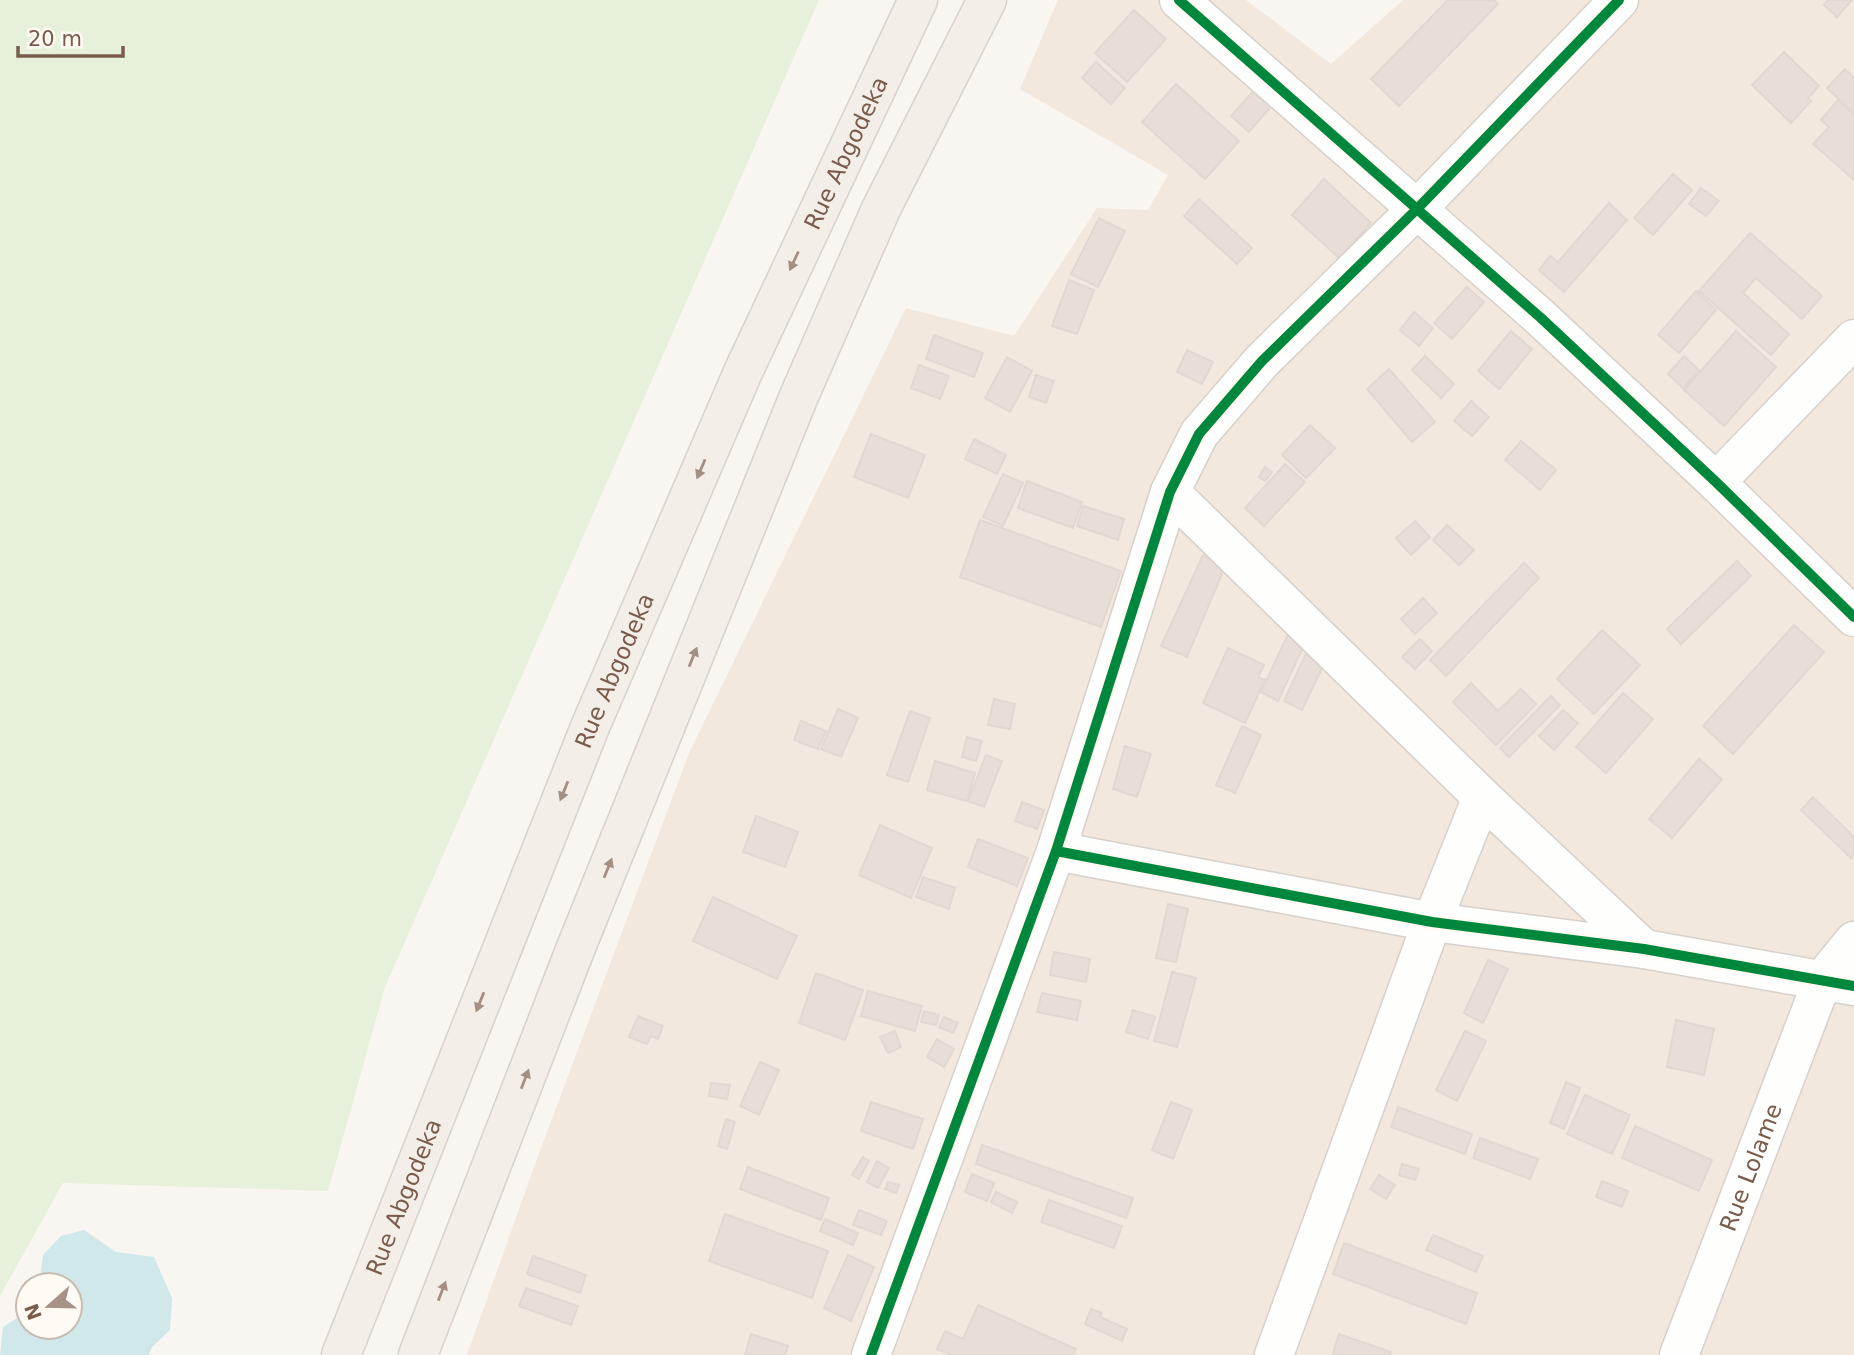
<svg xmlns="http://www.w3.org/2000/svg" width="1854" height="1355" viewBox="0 0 1854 1355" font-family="'DejaVu Sans',sans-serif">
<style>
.residential{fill:#f2e8de}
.green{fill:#e7f0db}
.water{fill:#d0e8ea}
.building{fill:#e6ded7;stroke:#e2d8d2;stroke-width:2}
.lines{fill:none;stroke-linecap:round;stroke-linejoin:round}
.minor-casing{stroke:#d7d1cb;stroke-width:41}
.major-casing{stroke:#dad1cc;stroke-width:41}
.minor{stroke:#fefefd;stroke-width:38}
.major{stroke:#f3eee8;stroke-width:38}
.cycleway-casing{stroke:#fffaf3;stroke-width:15}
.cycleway{stroke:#00873e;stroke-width:10}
.oneway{fill:#a48f83}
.labels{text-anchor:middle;stroke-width:7;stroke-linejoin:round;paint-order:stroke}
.street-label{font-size:23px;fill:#7a5c4d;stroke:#fffaf3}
</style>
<rect width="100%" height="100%" fill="#f9f5f0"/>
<path class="residential" d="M1058 0H1246L1331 64 1403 0H1854V1355H467L534 1167 689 753 906 308 1014 336 1097 208 1148 210 1168 175 1020 89Z"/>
<path class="green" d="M0 0H819L385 987 328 1191 63 1183 0 1296Z"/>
<path class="water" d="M84 1230 116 1252 154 1257 172 1298 170 1330 152 1347 149 1355H0L3 1327 28 1311V1327H70V1285H39L43 1255 61 1236Z"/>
<path class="building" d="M1448 0H1494L1498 4 1399 106 1371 79Z
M1828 0H1852L1837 17 1824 5Z
M1134 10 1166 39 1127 82 1095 53Z
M1784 52 1819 86 1808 98 1811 101 1791 123 1752 85Z
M1096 62 1125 88 1111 104 1082 78Z
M1845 69 1854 78V114L1827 88Z
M1176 84 1239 141 1205 179 1142 122Z
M1258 86 1275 102 1249 132 1231 116Z
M1838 100 1854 115V180L1813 144 1829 127 1821 120Z
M1673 174 1692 190 1653 235 1634 218Z
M1324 179 1371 223 1339 258 1292 215Z
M1701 188 1719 201 1706 216 1689 204Z
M1199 199 1252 248 1237 264 1184 216Z
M1609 203 1627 220 1564 292 1539 270 1550 256 1558 262Z
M1099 218 1125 231 1098 287 1071 274Z
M1750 233 1822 296 1802 319 1756 278 1743 293 1789 334 1771 355 1699 291Z
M1069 280 1094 290 1077 334 1052 326Z
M1467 287 1484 302 1452 339 1434 323Z
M1696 291 1716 310 1679 353 1658 335Z
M1414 312 1433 328 1419 346 1400 330Z
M1511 331 1532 349 1499 389 1478 371Z
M1736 331 1776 367 1724 426 1684 390Z
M934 335 983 353 974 377 926 359Z
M1187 350 1213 362 1202 384 1177 372Z
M1425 356 1454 384 1441 398 1412 370Z
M1684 356 1699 370 1683 388 1668 374Z
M1007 357 1032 371 1010 412 985 398Z
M919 365 949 376 940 399 911 388Z
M1389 369 1435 422 1412 442 1367 389Z
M1036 375 1054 381 1046 403 1029 397Z
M1471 401 1489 417 1472 436 1454 421Z
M1310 425 1335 448 1306 478 1282 455Z
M871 434 925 455 908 498 854 477Z
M974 439 1006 455 997 474 965 459Z
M1521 441 1556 470 1540 490 1505 460Z
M1285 464 1305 482 1264 526 1245 508Z
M1265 467 1272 472 1265 481 1259 477Z
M1003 474 1023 483 1003 526 983 517Z
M1027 481 1082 502 1073 528 1018 508Z
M1083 506 1124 519 1118 540 1077 526Z
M980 520 1121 571 1101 627 960 577Z
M1415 521 1430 537 1411 555 1396 538Z
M1447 525 1474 550 1459 565 1433 540Z
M1203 555 1224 569 1187 657 1161 646Z
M1737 561 1751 576 1681 644 1667 629Z
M1524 563 1539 578 1446 676 1430 660Z
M1423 598 1437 613 1415 634 1401 619Z
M1794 625 1824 652 1733 754 1703 726Z
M1602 630 1640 665 1594 714 1557 679Z
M1289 632 1306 641 1278 701 1261 692Z
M1420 639 1432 651 1415 669 1402 657Z
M1228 648 1264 665 1258 677 1265 680 1245 723 1203 703Z
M1308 649 1327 658 1302 710 1284 701Z
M1471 683 1498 711 1521 689 1536 704 1496 745 1453 702Z
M1623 693 1653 719 1606 773 1576 747Z
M1551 696 1560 705 1509 757 1500 748Z
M994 699 1015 704 1010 729 988 725Z
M838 709 858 718 841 757 821 749Z
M1563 710 1578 723 1554 750 1539 736Z
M910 711 930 718 908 782 887 775Z
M801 721 826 731 818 749 794 740Z
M1242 726 1261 735 1235 793 1216 785Z
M967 737 982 741 976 761 962 757Z
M1125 746 1151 754 1137 797 1113 789Z
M986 755 1002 761 984 807 968 801Z
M1699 759 1722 779 1672 838 1649 819Z
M935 761 975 773 967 801 927 790Z
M1813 797 1854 837V855L1851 858 1801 810Z
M1022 802 1044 810 1037 829 1015 821Z
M756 816 798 832 785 867 743 852Z
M880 825 932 848 911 898 859 875Z
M978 839 1028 858 1017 886 968 867Z
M923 877 955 888 949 909 916 897Z
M713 897 797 936 777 979 693 941Z
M1168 904 1188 909 1176 962 1156 958Z
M1054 952 1090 959 1086 982 1050 975Z
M1488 960 1508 969 1483 1023 1464 1013Z
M1172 972 1196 978 1177 1047 1154 1041Z
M816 973 863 990 845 1040 799 1023Z
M868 991 922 1006 915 1031 861 1016Z
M1042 993 1081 1001 1077 1020 1037 1012Z
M1133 1010 1155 1017 1148 1039 1126 1032Z
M924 1011 939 1015 936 1025 921 1022Z
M638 1016 663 1026 658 1039 651 1036 647 1044 629 1037Z
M944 1017 958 1023 953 1033 939 1027Z
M1676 1020 1714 1029 1704 1075 1667 1067Z
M895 1031 901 1047 888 1053 880 1037Z
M1465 1031 1486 1041 1457 1101 1436 1090Z
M937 1039 954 1049 944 1067 927 1057Z
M760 1062 779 1070 759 1115 740 1106Z
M1566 1082 1580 1088 1564 1129 1550 1123Z
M711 1083 730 1085 727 1099 709 1096Z
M1585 1095 1630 1115 1612 1154 1567 1134Z
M871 1102 923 1119 913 1149 861 1131Z
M1171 1102 1192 1110 1173 1159 1152 1150Z
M1398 1107 1472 1134 1465 1154 1391 1127Z
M726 1119 735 1122 727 1149 718 1146Z
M1635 1126 1712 1160 1699 1191 1622 1158Z
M1480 1138 1538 1159 1530 1179 1473 1158Z
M982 1145 1133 1198 1126 1218 976 1164Z
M863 1157 869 1161 859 1179 852 1175Z
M877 1161 889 1168 878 1188 867 1182Z
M1402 1164 1419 1169 1415 1180 1399 1175Z
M748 1167 829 1198 821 1220 740 1189Z
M972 1174 994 1183 987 1201 965 1192Z
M1379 1175 1395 1185 1386 1199 1370 1189Z
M1602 1181 1628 1191 1622 1207 1596 1197Z
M888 1182 899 1185 896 1193 885 1189Z
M996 1192 1017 1202 1012 1213 991 1202Z
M1049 1200 1122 1226 1114 1248 1041 1222Z
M859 1210 887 1221 881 1235 853 1225Z
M725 1214 828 1251 812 1298 709 1261Z
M825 1219 858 1233 853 1245 820 1231Z
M1433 1235 1483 1256 1476 1272 1426 1250Z
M1344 1243 1477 1293 1466 1324 1333 1274Z
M848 1255 874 1267 851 1321 824 1308Z
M533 1256 586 1275 580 1293 527 1274Z
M526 1288 578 1306 571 1325 519 1306Z
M978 1305 1076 1349 1073 1355H951L937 1349 945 1331 963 1339Z
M1091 1309 1102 1313 1100 1317 1127 1329 1122 1341 1085 1324Z
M751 1334 788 1346 785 1355H745Z
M1339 1334 1391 1352 1390 1355H1338L1333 1353Z"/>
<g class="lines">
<defs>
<g id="minor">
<path d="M1179 0 1541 318 1716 482 1854 617"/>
<path d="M1716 482 1854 339"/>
<path d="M1170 492 1482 797 1644 949"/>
<path d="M1056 851 1432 922 1644 949 1854 986"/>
<path d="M871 1355 1056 851 1170 492 1199 434 1262 361 1417 209 1619 0"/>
<path d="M1274 1355 1432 922 1482 797"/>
<path id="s1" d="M1679 1355 1823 979 1854 941"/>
</g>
<g id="major">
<path id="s2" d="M341 1355 590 727 743 372 918 0"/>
<path d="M418 1355 575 950 799 396 881 209 987 0"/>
</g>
</defs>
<use href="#minor" class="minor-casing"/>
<use href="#major" class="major-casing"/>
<use href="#minor" class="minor"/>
<use href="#major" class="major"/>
<defs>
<path id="cycleway" d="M1179 0 1541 318 1716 482 1854 617
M1056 851 1432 922 1644 949 1854 986
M871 1355 1056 851 1170 492 1199 434 1262 361 1417 209 1619 0"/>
</defs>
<use href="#cycleway" class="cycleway-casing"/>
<use href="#cycleway" class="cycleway"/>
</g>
<defs><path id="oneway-solid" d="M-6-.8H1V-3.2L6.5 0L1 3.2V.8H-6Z" transform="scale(1.75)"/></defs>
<g class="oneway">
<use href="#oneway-solid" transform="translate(794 261) rotate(115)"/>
<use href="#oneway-solid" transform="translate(701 469) rotate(113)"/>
<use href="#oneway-solid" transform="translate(693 657) rotate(-68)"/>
<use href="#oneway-solid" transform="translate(564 791) rotate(112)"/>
<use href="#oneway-solid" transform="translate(608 868) rotate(-68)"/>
<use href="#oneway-solid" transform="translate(480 1002) rotate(112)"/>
<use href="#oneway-solid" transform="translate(525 1079) rotate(-69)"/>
<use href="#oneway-solid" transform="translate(442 1291) rotate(-69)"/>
</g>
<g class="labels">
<g class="street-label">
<text dy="8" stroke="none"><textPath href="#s2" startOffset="1304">Rue Abgodeka</textPath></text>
<text dy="8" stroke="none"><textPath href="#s2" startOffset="737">Rue Abgodeka</textPath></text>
<text dy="8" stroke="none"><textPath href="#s1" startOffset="201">Rue Lolame</textPath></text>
<text dy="8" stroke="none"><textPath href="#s2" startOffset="170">Rue Abgodeka</textPath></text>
</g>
</g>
<g transform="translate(49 1306) rotate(250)"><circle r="33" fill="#fffaf3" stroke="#cabbb1" stroke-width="2"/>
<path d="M0-5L12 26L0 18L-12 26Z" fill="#a69286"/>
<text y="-10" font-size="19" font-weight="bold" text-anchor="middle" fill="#7a5c4d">N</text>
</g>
<path d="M18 46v10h105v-10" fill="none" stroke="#7a5c4d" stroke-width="3.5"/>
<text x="28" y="46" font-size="21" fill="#7a5c4d" stroke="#fffaf3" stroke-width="5" paint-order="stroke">20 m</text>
</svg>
